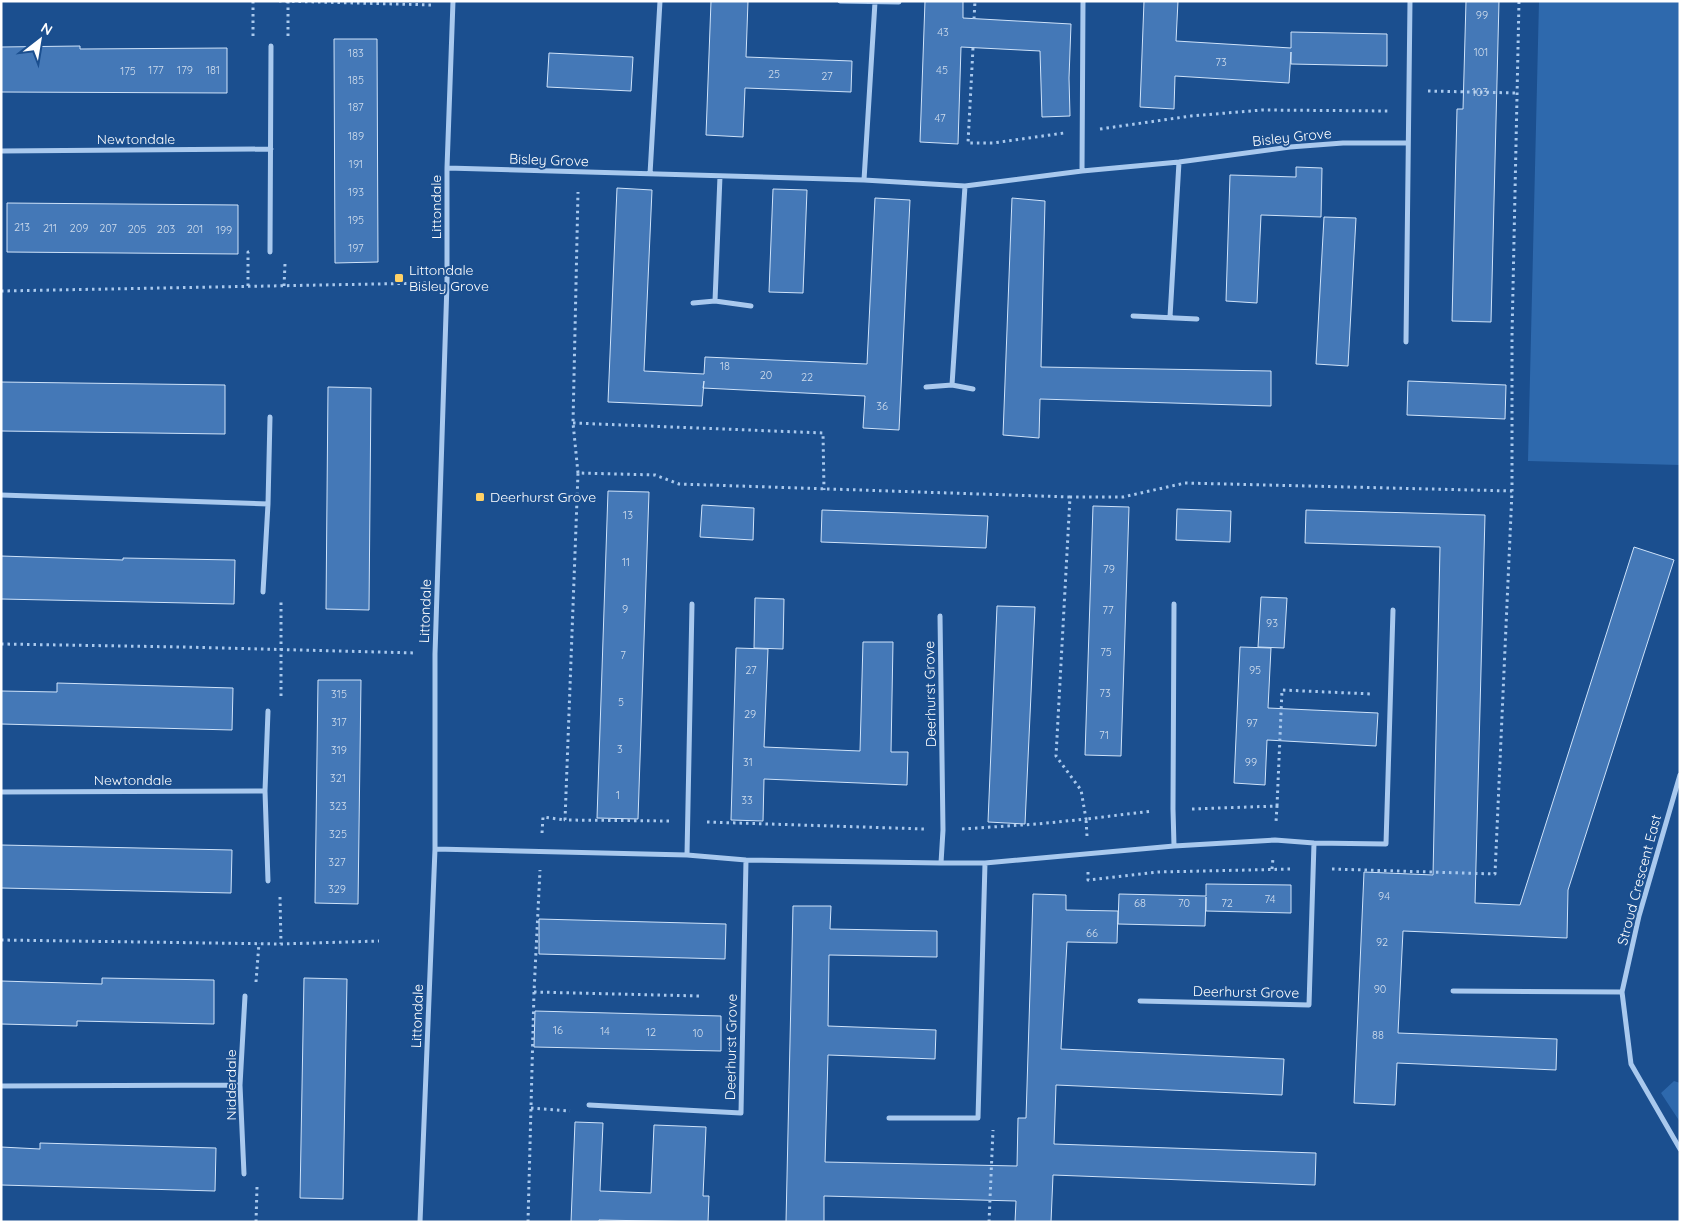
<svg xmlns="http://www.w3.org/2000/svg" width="1681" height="1223" viewBox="0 0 1681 1223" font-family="Quicksand,sans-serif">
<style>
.green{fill:#2e69ad}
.building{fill:#4478b7;stroke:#cfe3fa}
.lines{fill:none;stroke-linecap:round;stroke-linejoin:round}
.path{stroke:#a9c9ee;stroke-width:3;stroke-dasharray:2.5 4;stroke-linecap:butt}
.street{stroke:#a9c9ee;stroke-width:5}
.poi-dot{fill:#ffd166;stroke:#1b4f8f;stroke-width:2}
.labels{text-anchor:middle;stroke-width:4;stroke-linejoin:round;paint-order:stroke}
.number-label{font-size:11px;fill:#d0dded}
.street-label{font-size:14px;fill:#fff;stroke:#1b4f8f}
.poi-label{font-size:14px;fill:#fff;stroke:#1b4f8f;text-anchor:start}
</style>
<rect width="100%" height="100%" fill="#1b4f8f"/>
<path class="green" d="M1539 1H1680V465L1528 461Z
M1674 1081 1680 1083V1122L1661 1093Z"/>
<path class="building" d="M711 1H748L746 57 852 61 851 92 745 88 743 137 706 135Z
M925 1H963V18L1071 24 1069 78 1070 116 1042 117 1040 51 961 47 958 144 920 142Z
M1144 1H1178L1176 41 1291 48V32L1387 34V66L1291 64V52L1289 83 1175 76 1174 109 1140 107Z
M1466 1H1499L1491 322 1452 321 1457 109H1463Z
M334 39H377L378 262 335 263Z
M80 46V49L227 48V93L1 92V47Z
M549 53 633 57 631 91 547 87Z
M1296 167 1322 168 1321 217 1261 215 1257 303 1226 301 1230 175 1296 177Z
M617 188 652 190 644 371 704 374 705 357 867 364 875 198 910 200 899 430 863 428 865 396 703 388 704 381 702 406 608 402Z
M773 189 807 190 803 293 769 292Z
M1012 198 1045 201 1041 367 1271 371V406L1040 399 1039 438 1003 435Z
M7 203 238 205V254L7 252Z
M1324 217 1356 218 1348 366 1316 364Z
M1408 381 1506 385 1505 419 1407 415Z
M1 382 225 385V434L1 431Z
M328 387 371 388 369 610 326 609Z
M608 491 649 492 638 819 597 818Z
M702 505 754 508 753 540 700 537Z
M1093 506 1129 507 1121 756 1085 755Z
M1177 509 1231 511 1230 542 1176 540Z
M822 510 988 516 986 548 821 542Z
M1306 510 1485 515 1475 903 1520 905 1634 547 1674 560 1568 890 1567 938 1403 931 1398 1033 1557 1039 1556 1070 1397 1063 1395 1105 1354 1103 1364 872 1433 875 1440 547 1305 543Z
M1 556 123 560V558L235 560 234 604 1 599Z
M1261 597 1287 598 1284 648 1258 647Z
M755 598 784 599 783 649 754 648Z
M997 606 1035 607 1025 824 988 822Z
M863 642H893L891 752H908L907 785 764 779 763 821 731 820 736 648 768 649 764 747 860 751Z
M1240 647 1271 648 1268 708 1378 713 1376 746 1267 740 1265 785 1234 783Z
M318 680H361L358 904 315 903Z
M57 683 233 688 232 730 1 724V691L57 692Z
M1 845 232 850 231 893 1 888Z
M1206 884 1291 885V913L1206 911V897L1205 926 1118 924 1119 894 1206 896Z
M1033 894 1066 895V910L1118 911 1117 943 1067 942 1061 1049 1284 1059 1282 1095 1056 1085 1054 1144 1316 1153 1315 1185 1053 1175 1051 1222H1015L1016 1201 824 1196V1222H786L793 906H831L830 929 937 931V957L829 955 828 1026 936 1030 935 1059 828 1055 825 1162 1017 1166 1018 1118H1026Z
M539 919 726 924 725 959 539 954Z
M102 978 214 980V1024L77 1021V1026L1 1024V981L102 984Z
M304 978 347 979 343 1199 300 1198Z
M535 1011 721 1016V1051L534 1047Z
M575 1122 603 1123 600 1191 651 1193 654 1125 706 1127 703 1196H709L708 1222 599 1220V1222H571Z
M40 1143 216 1148 215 1191 1 1185V1147L40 1149Z"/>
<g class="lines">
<path class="path" d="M253 1V36
M279 1 433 5
M974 19 975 1
M288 36V1
M973 48 968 143H993L1064 133
M1428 91 1517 93
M1100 129 1191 116 1262 110 1390 111
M248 286V252H250
M284 286 285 264
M1 291 428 283
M573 423 823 433 824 490
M578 473 573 423 578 192
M1 644 182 647 416 653
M281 696V600
M1277 806 1282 690 1372 694
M1192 809 1277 806 1276 822
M669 821 565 820 578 473 655 475 679 484 1070 497
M707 822 924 829
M962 829 1037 824 1086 819 1081 790 1056 756 1070 497H1123L1185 483 1512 491
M542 833 543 817 565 820
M1087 836 1086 819 1153 811
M1272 869 1273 858
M1332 869 1495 874 1512 491V336L1519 1
M1088 872V880L1158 872 1293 869
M280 897 281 944
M1 940 281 944 379 941
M256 982 259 943
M534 992 700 996
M531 1108 570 1111
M256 1222 257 1187
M528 1222 534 992 540 870
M989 1222 993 1130"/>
<path class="street" d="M840 1 899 2
M1 151 271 149
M447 168 864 180 965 186 1082 171 1179 162 1290 147 1343 143H1408
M1082 171 1083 1
M650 174 660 1
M864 180 875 2
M270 252 271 46
M715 301 720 176
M693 303 715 301 751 306
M1133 316 1197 319
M1170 317 1179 162
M1406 342 1410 1
M952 385 965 186
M926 387 952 385 973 389
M1 495 268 504
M263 592 268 504 270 417
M940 616 943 830 941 863
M1680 775 1639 916 1622 992 1631 1064 1680 1149
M1 792 265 791
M1174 846 1173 809 1174 604
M435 849 687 855 746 860 941 863H985L1174 846 1275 840 1314 843 1386 844 1393 610
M687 855 692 604
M268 881 265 791 268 711
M1453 991 1622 992
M1140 1001 1309 1005 1314 843
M1 1086 240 1085
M589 1105 741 1113 746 860
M889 1118H978L985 863
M244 1174 240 1085 245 996
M420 1222 435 849V654L447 283V168L453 1"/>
</g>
<g class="poi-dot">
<rect x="394" y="273" width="10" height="10" rx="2.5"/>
<rect x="475" y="492" width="10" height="10" rx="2.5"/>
</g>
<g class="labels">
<g class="number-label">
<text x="1482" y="19">99</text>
<text x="943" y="36">43</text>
<text x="1481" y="56">101</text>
<text x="356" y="57">183</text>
<text x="1221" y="66">73</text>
<text x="156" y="74">177</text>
<text x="185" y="74">179</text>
<text x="213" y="74">181</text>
<text x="942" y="74">45</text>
<text x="128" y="75">175</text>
<text x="774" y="78">25</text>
<text x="827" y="80">27</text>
<text x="356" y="84">185</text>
<text x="1480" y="96">103</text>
<text x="356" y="111">187</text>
<text x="940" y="122">47</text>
<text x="356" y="140">189</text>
<text x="356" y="168">191</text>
<text x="356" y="196">193</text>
<text x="356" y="224">195</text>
<text x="22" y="231">213</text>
<text x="50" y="232">211</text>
<text x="79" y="232">209</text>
<text x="108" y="232">207</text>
<text x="137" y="233">205</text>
<text x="166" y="233">203</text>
<text x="195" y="233">201</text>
<text x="224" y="234">199</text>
<text x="356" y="252">197</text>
<text x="725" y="370">18</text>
<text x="766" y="379">20</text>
<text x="807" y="381">22</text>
<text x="882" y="410">36</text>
<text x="628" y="519">13</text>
<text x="626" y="566">11</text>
<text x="1109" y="573">79</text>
<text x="625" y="613">9</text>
<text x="1108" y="614">77</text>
<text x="1272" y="627">93</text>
<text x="1106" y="656">75</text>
<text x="623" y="659">7</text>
<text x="751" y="674">27</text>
<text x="1255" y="674">95</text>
<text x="1105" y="697">73</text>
<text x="339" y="698">315</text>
<text x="621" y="706">5</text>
<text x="750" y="718">29</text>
<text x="339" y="726">317</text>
<text x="1252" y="727">97</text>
<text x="1104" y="739">71</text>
<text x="620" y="753">3</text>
<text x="339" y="754">319</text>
<text x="748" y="766">31</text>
<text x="1251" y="766">99</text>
<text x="338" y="782">321</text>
<text x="618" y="799">1</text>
<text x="747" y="804">33</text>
<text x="338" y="810">323</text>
<text x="338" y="838">325</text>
<text x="337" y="866">327</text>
<text x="337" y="893">329</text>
<text x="1384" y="900">94</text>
<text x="1270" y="903">74</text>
<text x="1140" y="907">68</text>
<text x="1184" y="907">70</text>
<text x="1227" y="907">72</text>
<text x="1092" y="937">66</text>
<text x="1382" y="946">92</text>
<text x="1380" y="993">90</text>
<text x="558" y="1034">16</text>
<text x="605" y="1035">14</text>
<text x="651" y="1036">12</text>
<text x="698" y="1037">10</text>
<text x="1378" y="1039">88</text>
</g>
<g class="street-label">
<text transform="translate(1292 137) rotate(-6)" y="5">Bisley Grove</text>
<text x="136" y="144">Newtondale</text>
<text transform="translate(549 160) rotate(2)" y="5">Bisley Grove</text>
<text transform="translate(436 207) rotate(-90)" y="5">Littondale</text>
<text transform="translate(425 611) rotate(-88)" y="5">Littondale</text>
<text transform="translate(930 694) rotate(-91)" y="5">Deerhurst Grove</text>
<text x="133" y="785">Newtondale</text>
<text transform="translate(1639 880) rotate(-75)" y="5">Stroud Crescent East</text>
<text transform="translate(1246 992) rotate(1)" y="5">Deerhurst Grove</text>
<text transform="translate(417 1016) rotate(-88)" y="5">Littondale</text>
<text transform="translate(731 1047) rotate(-89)" y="5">Deerhurst Grove</text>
<text transform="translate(231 1085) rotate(-90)" y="5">Nidderdale</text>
</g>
<g class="poi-label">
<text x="409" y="275">Littondale<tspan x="409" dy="16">Bisley Grove</tspan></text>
<text x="490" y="502">Deerhurst Grove</text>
</g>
</g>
<rect width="1681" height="1223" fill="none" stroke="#ffffff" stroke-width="5"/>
<g transform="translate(40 40) rotate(31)" stroke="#1b4f8f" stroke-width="4" paint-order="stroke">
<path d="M0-4L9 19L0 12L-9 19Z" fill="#ffffff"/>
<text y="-8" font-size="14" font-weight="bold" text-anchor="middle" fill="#ffffff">N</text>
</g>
</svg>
